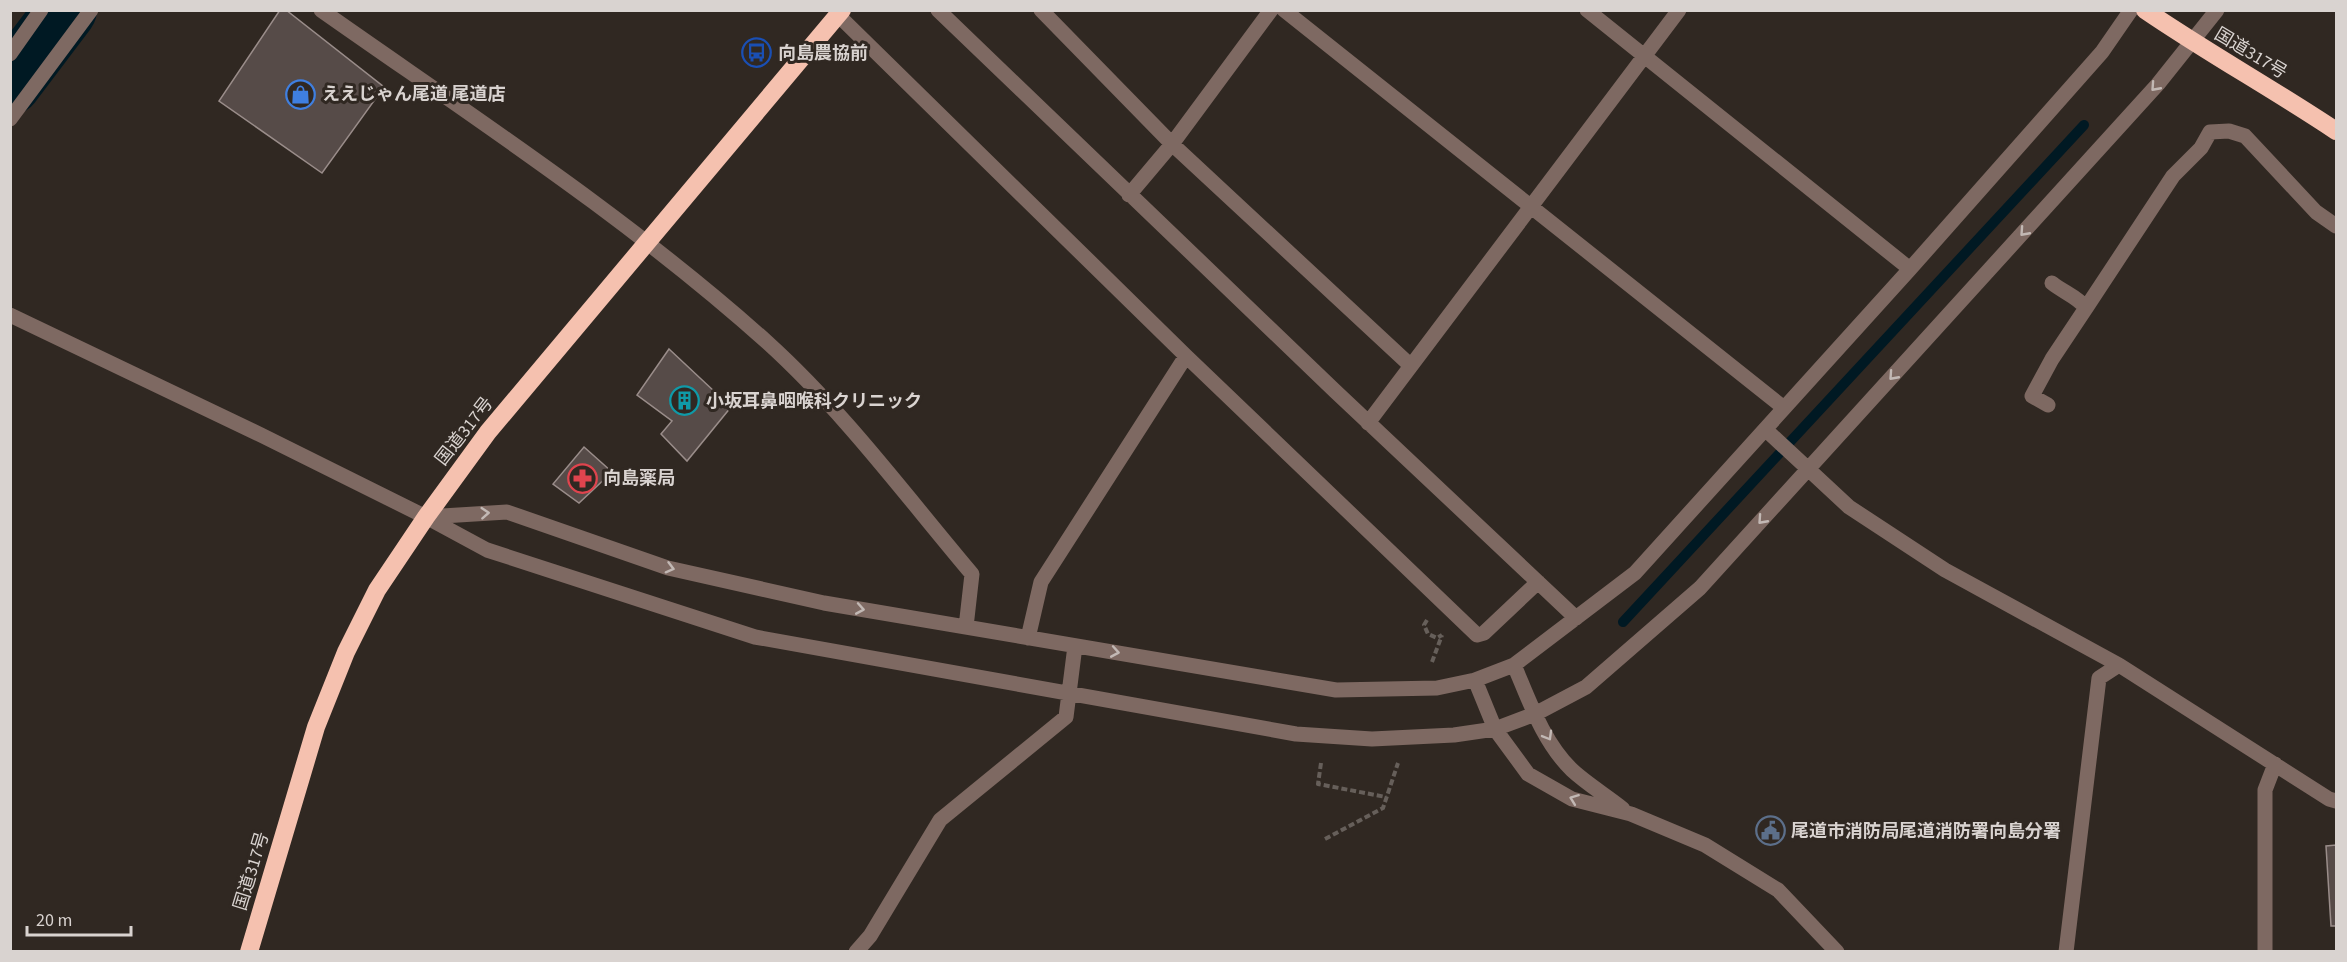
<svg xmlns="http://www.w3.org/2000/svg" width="2347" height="962" viewBox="0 0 2347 962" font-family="'Source Sans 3','Noto Sans JP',sans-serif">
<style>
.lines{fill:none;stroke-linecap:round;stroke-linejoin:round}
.stream{stroke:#001923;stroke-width:10}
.river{stroke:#001923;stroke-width:62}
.building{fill:#564b48;stroke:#9a8d8a;stroke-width:1.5}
.path{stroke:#665f5a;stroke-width:4;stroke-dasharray:6 3;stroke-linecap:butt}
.minor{stroke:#7e6962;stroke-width:15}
.highway{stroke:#f5c1af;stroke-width:18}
.oneway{stroke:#c2b8b4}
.labels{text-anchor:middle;stroke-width:6;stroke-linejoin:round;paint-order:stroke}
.poi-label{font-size:18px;font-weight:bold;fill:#d9d3d0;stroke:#302822;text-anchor:start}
.street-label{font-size:18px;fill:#d9d3d0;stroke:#302822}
</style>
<rect width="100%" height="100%" fill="#302822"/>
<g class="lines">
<path class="stream" d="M1623 622 2084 125"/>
<path class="river" d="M10 84 66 10"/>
</g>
<path class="building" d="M280 10H286L384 87 322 173 219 101Z
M669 349 731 407 687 461 661 434 672 421 637 395Z
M584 447 612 472 579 503 553 484Z
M2336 845V926H2331L2326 846Z"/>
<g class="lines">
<path class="path" d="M1427 620 1424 625 1428 634 1437 638 1442 635
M1432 662 1442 635
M1321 763 1318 784 1386 797
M1325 839 1383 808 1398 763"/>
<path class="minor" d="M321 10C473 117 630 219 768 343 844 412 906 496 972 574L966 627
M938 10 1335 391 1576 618
M1041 10 1172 144 1411 366
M1284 10 1784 408
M1587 10 1910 269
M838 15 1186 356 1477 635 1484 633 1538 582
M10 54 41 10
M10 119 91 10
M1129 195 1172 144 1271 10
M2086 308 2173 176 2201 148 2210 132 2229 131 2245 136 2316 212 2336 226
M10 315 261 435 426 517 487 550 755 637 1296 734 1372 739 1454 735 1495 729 1535 714 1586 687 1700 588 2158 84 2217 10
M2048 405 2032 396 2052 359 2086 308C2078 297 2063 292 2052 283
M1368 423 1679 10
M1765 429 1849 507 1945 570 2119 665 2329 799 2336 801
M426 517 507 512 668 568 824 603 1336 690 1437 688 1475 680 1514 665 1635 573 1910 269 2102 52 2131 10
M1028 638 1041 582 1186 356
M1514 665C1529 700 1543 742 1572 770 1587 784 1607 796 1623 809
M1475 680 1495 729 1528 774 1572 799 1631 814 1705 845 1778 890 1837 952
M856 952 870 936 940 820 1066 717 1075 646
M2066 952 2099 678 2119 665
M2265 952V790L2275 764"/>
<path class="highway" d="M2145 10C2208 53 2273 89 2336 131
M249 952 316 727 346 652 377 590 426 517 488 432 842 10"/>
</g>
<defs><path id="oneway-chevron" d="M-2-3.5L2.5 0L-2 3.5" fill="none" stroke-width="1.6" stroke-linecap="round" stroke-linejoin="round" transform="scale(1.5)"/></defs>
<g class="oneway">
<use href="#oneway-chevron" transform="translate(2155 87) rotate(132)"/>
<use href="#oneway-chevron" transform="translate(2024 232) rotate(132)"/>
<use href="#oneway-chevron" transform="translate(1893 376) rotate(132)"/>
<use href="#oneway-chevron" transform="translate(485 513) rotate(-4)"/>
<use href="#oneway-chevron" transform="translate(1762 520) rotate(132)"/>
<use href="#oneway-chevron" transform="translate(670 568) rotate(15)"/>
<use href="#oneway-chevron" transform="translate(860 609) rotate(10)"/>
<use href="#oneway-chevron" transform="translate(1115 652) rotate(10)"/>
<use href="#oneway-chevron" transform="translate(1548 736) rotate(60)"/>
<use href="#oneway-chevron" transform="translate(1574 799) rotate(-159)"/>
</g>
<defs>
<symbol id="bus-ring" viewBox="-11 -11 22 22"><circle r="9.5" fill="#302822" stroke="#1a4fb4" stroke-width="1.5"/><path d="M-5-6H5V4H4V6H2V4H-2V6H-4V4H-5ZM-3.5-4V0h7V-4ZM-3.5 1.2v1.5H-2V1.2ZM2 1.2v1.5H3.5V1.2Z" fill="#1a4fb4"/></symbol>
<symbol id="shop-ring" viewBox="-11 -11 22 22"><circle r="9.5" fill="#302822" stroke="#3f7fe0" stroke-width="1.5"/><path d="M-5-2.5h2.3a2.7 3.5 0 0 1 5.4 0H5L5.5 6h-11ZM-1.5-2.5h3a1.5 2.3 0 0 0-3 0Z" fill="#3f7fe0"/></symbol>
<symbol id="building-ring" viewBox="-11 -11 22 22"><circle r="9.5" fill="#302822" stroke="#0f9aa8" stroke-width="1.5"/><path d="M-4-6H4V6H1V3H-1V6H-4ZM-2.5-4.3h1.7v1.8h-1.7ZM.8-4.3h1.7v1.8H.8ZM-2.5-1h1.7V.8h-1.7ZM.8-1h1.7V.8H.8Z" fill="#0f9aa8"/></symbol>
<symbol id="pharmacy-ring" viewBox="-11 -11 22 22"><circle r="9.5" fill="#302822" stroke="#e0444e" stroke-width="1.5"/><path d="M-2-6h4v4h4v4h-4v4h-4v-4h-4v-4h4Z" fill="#e0444e"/></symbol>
<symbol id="civic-ring" viewBox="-11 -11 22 22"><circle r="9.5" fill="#302822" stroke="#5c6f8a" stroke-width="1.5"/><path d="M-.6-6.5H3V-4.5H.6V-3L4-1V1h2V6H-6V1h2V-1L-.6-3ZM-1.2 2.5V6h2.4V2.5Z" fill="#5c6f8a"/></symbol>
</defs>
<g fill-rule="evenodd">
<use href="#bus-ring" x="740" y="36" width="33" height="33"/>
<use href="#shop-ring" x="284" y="78" width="33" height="33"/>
<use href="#building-ring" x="668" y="384" width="33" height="33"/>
<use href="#pharmacy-ring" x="566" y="462" width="33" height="33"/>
<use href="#civic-ring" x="1754" y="814" width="33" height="33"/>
</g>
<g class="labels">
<g class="poi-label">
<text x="778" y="59">向島農協前</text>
<text x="322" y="100">ええじゃん尾道 尾道店</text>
<text x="706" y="407">小坂耳鼻咽喉科クリニック</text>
<text x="603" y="484">向島薬局</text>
<text x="1791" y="837">尾道市消防局尾道消防署向島分署</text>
</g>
<g class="street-label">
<text transform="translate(2251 53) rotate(31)" y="6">国道317号</text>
<text transform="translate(464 431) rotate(-52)" y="6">国道317号</text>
<text transform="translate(251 871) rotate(-73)" y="6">国道317号</text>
</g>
</g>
<rect width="2347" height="962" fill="none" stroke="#d9d3d0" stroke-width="24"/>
<path d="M27 926v9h104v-9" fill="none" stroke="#d9d3d0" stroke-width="3"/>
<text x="36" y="926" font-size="18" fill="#d9d3d0" stroke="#302822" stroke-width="4.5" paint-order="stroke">20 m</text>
</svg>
